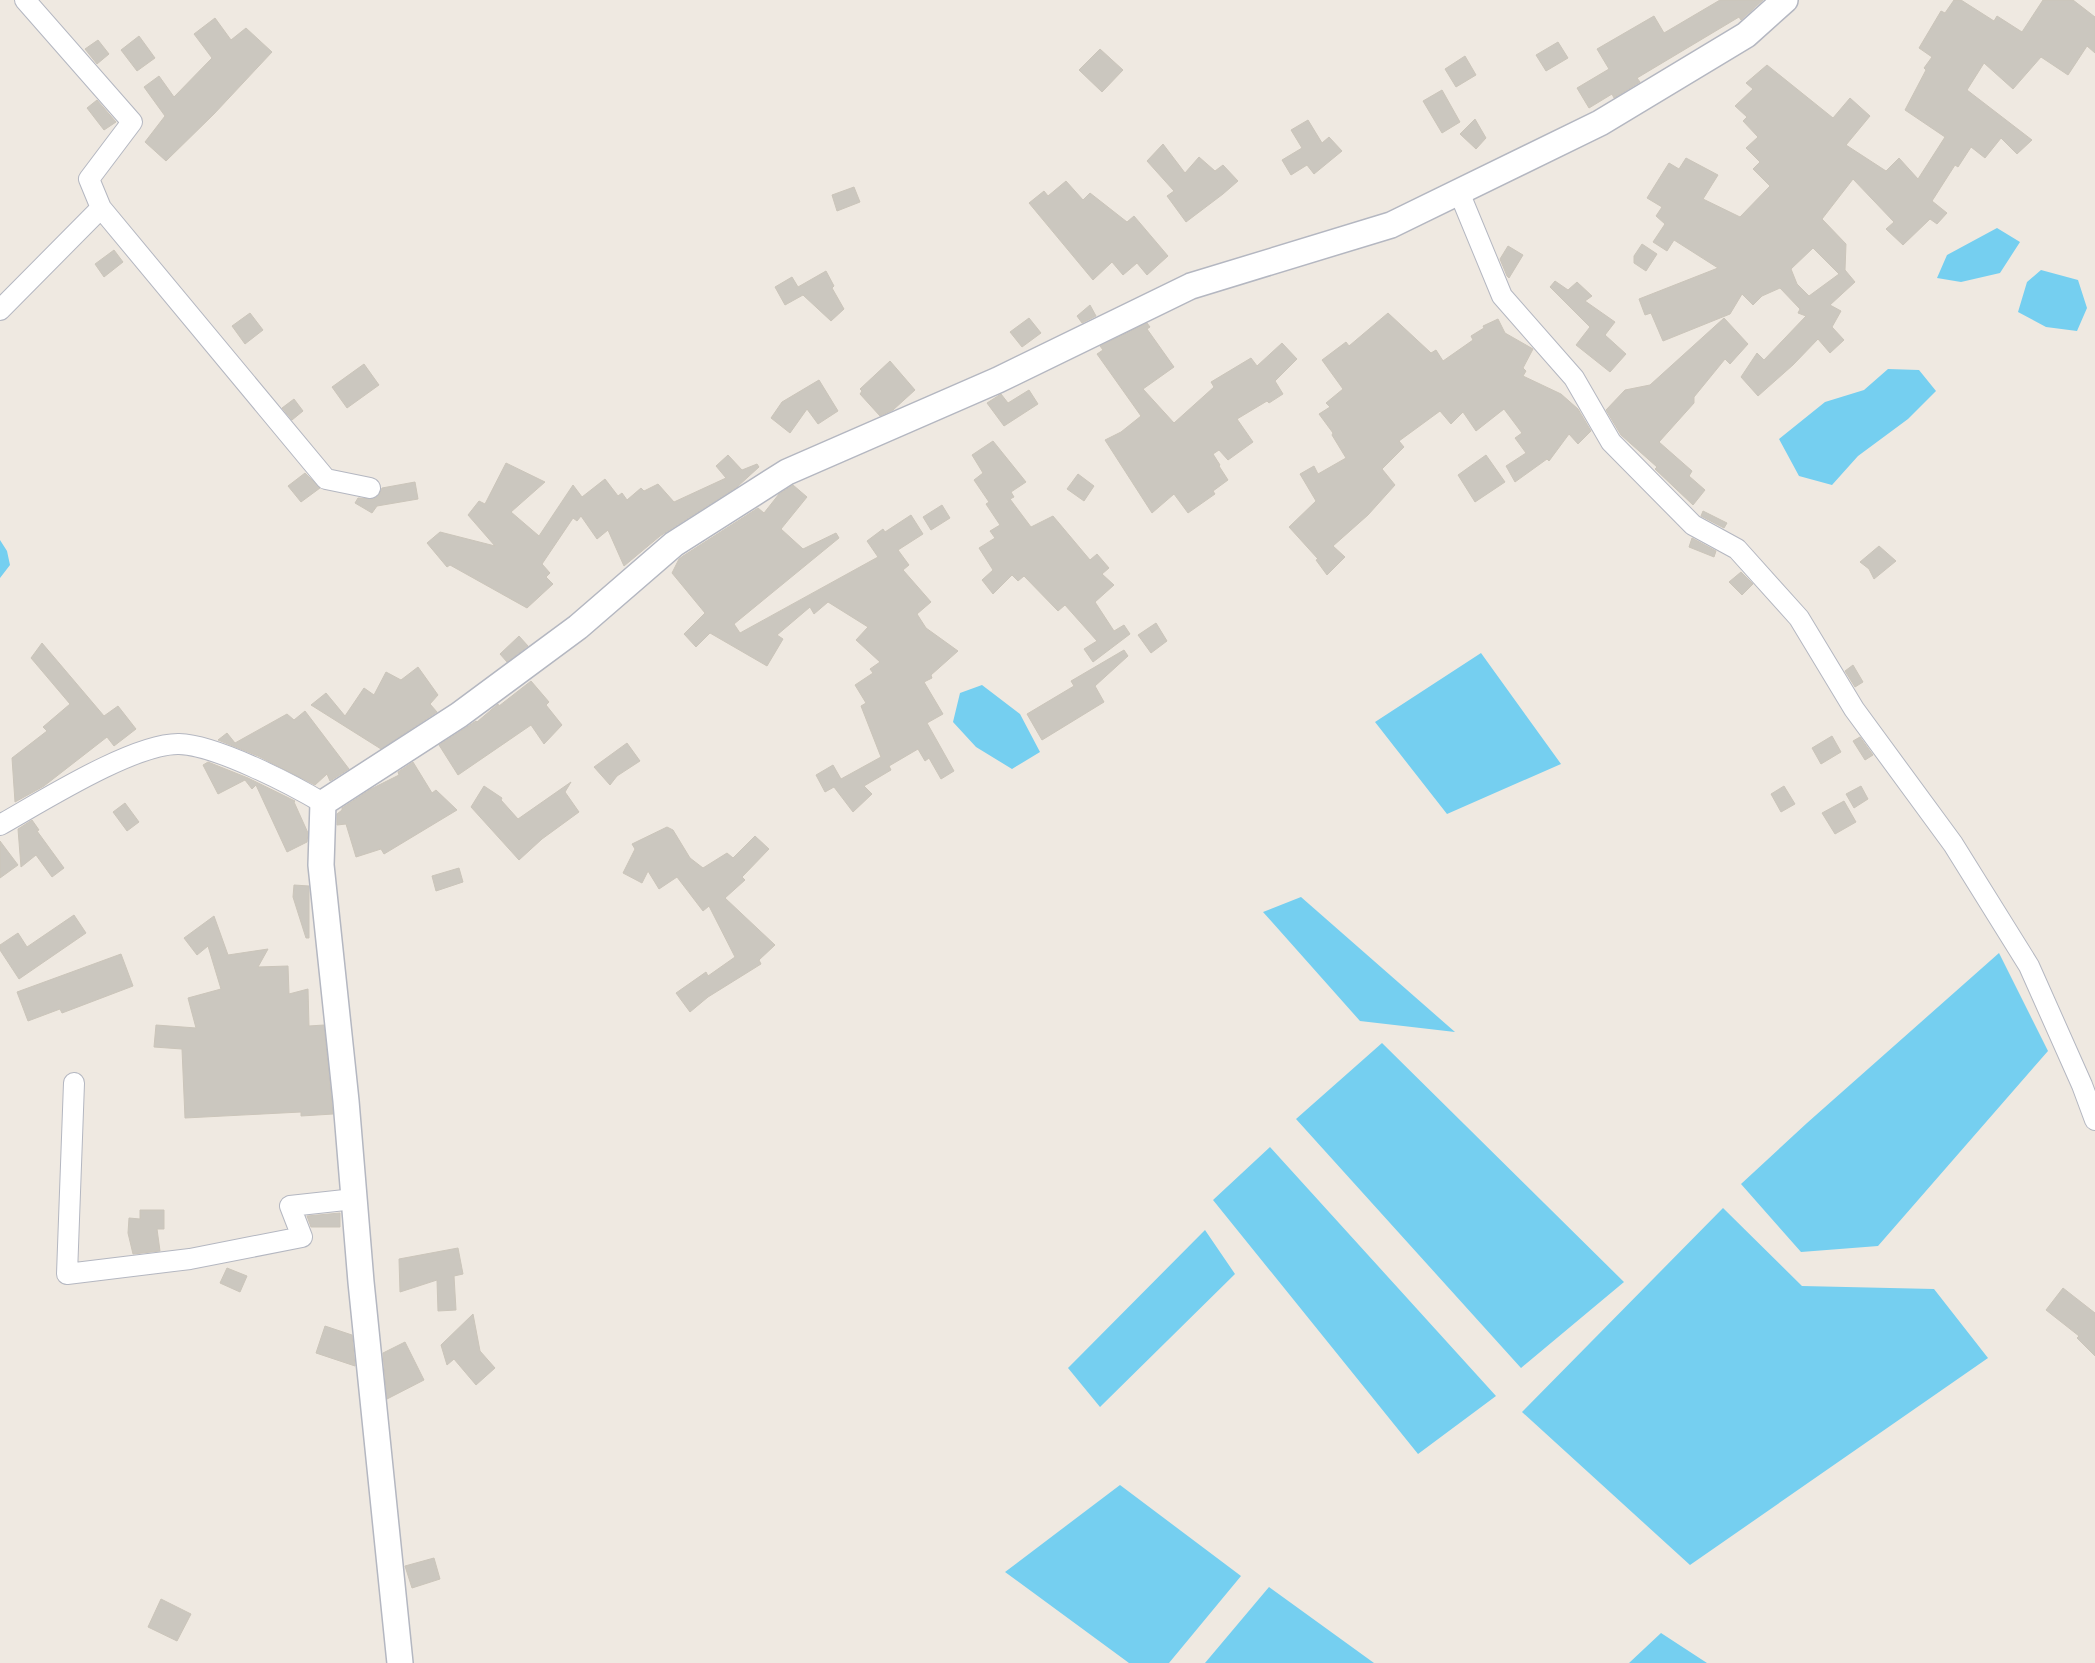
<svg xmlns="http://www.w3.org/2000/svg" width="2095" height="1663" viewBox="0 0 2095 1663" font-family="'IBM Plex Sans',sans-serif">
<style>
.water{fill:#75cff0}
.building{fill:#cbc7bf;stroke:#cbc5ba;fill-rule:evenodd}
.lines{fill:none;stroke-linecap:round;stroke-linejoin:round}
.minor-casing{stroke:#b4b7c1;stroke-width:22}
.tertiary-casing{stroke:#b4b7c1;stroke-width:28}
.minor{stroke:#fff;stroke-width:20}
.tertiary{stroke:#fff;stroke-width:25}
</style>
<rect width="100%" height="100%" fill="#efe9e1"/>
<path class="water" d="M1997 228 2020 242 2000 273 1961 282 1937 278 1947 255Z
M2041 270 2078 280 2087 308 2077 331 2046 327 2018 312 2027 282Z
M1888 369 1919 370 1936 391 1908 419 1858 456 1832 485 1799 476 1779 439 1825 402 1864 390Z
M0 540 7 551 10 565 0 578Z
M1481 653 1561 764 1447 814 1375 722Z
M982 685 1020 714 1040 752 1012 769 976 747 953 722 960 693Z
M1301 897 1455 1032 1360 1021 1263 912Z
M1999 953 2048 1051 1878 1246 1801 1252 1741 1184 1807 1123Z
M1382 1043 1624 1282 1521 1368 1296 1119Z
M1270 1147 1496 1396 1418 1454 1213 1200Z
M1723 1208 1802 1286 1934 1289 1988 1358 1690 1565 1522 1412Z
M1205 1230 1235 1274 1100 1407 1068 1368Z
M1120 1485 1241 1576 1169 1663H1129L1005 1572Z
M1269 1587 1374 1663H1205Z
M1661 1633 1707 1663H1629Z"/>
<path class="building" d="M1720 0H1763L1741 20 1739 17 1637 78 1640 82 1614 98 1612 94 1589 108 1577 88 1609 69 1597 49 1654 16 1664 33Z
M1954 0H1961L1994 21 1997 16 2022 32 2043 0H2073L2095 17V53L2087 46 2068 75 2041 57 2013 89 1984 63 1967 90 2032 140 2017 154 2001 138 1985 158 1971 147 1958 167 1955 165 1932 201 1947 213 1937 224 1930 219 1903 245 1886 229 1894 222 1853 179 1822 219 1846 244 1845 270 1855 282 1830 305 1841 311 1832 327 1844 340 1830 353 1818 339 1793 365 1758 396 1741 377 1757 353 1764 360 1806 316 1798 313 1800 309 1780 288 1762 296 1753 305 1742 294 1730 314 1663 341 1651 313 1645 315 1639 299 1718 268 1674 240 1667 251 1653 242 1665 224 1656 216 1662 207 1647 198 1669 163 1679 169 1686 158 1718 175 1703 199 1740 217 1770 186 1753 169 1760 162 1746 148 1758 137 1743 121 1747 117 1735 106 1753 89 1746 83 1767 65 1833 118 1850 98 1870 116 1846 145 1886 171 1899 158 1918 179 1945 137 1905 110 1926 70 1924 68 1932 57 1919 48 1941 11 1945 13ZM1813 248 1839 274 1809 296 1797 284 1791 269Z
M215 18 231 40 246 28 272 52 214 114 166 161 145 142 165 116 144 87 159 76 174 97 212 58 194 34Z
M139 36 155 58 137 71 121 50Z
M98 40 109 54 97 64 85 49Z
M1558 42 1568 58 1546 71 1536 55Z
M1100 49 1123 70 1102 92 1079 70Z
M1465 56 1476 75 1456 87 1445 69Z
M1442 90 1460 122 1442 133 1423 101Z
M97 100 116 122 104 130 87 108Z
M1475 119 1486 138 1476 149 1460 134Z
M1308 120 1322 143 1329 137 1342 151 1314 174 1307 165 1291 175 1282 160 1302 148 1291 130Z
M1163 144 1185 173 1199 157 1215 171 1223 165 1238 181 1223 194 1186 222 1167 196 1174 191 1147 161Z
M1066 181 1083 200 1090 193 1127 222 1134 216 1168 256 1147 275 1137 263 1123 275 1112 262 1093 280 1029 203 1044 191 1048 196Z
M854 187 860 202 837 211 832 195Z
M1642 244 1657 254 1646 271 1634 263V256Z
M1508 246 1523 255 1509 278 1507 276 1500 259Z
M114 250 123 262 104 277 95 264Z
M826 271 834 286 832 288 844 309 831 321 803 295 785 305 775 287 792 277 798 287Z
M1555 281 1568 290 1577 282 1592 296 1585 301 1615 322 1605 335 1626 354 1610 372 1576 345 1590 327 1550 287Z
M1090 305 1096 316 1082 323 1077 316Z
M250 313 263 330 245 344 232 326Z
M1388 313 1431 353 1436 350 1443 361 1473 340 1471 336 1484 328 1483 326 1498 319 1505 333 1533 349 1523 368 1526 371 1523 376 1561 394 1578 409 1591 431 1578 444 1569 434 1549 461 1547 459 1515 482 1506 466 1526 453 1515 438 1522 433 1504 409 1476 431 1463 412 1451 424 1440 411 1399 441 1404 447 1382 469 1395 485 1368 515 1333 546 1345 557 1327 575 1316 560 1318 559 1289 527 1316 501 1300 474 1314 466 1318 474 1346 458 1332 435 1333 433 1319 414 1330 407 1326 403 1343 389 1322 360 1346 342 1349 346Z
M1029 318 1041 333 1022 347 1010 332Z
M1724 318 1748 344 1730 364 1725 359 1694 397V403L1659 442 1692 471 1689 476 1705 490 1693 505 1655 469 1657 467 1621 435 1606 410 1625 390 1650 385Z
M1147 323 1150 327 1147 329 1174 367 1143 389 1174 423 1214 387 1211 382 1251 358 1257 366 1282 343 1297 359 1275 381 1283 394 1269 403 1267 401 1237 419 1253 442 1228 460 1219 450 1213 454 1220 465 1219 466 1228 480 1213 491 1215 494 1188 513 1174 494 1152 513 1105 440 1121 432 1141 416 1097 354 1103 350 1100 346Z
M890 361 915 390 893 410 880 416 860 394 862 391 860 389Z
M364 364 379 385 347 408 332 387Z
M819 380 838 411 818 424 807 409 790 433 771 418 782 402Z
M1029 390 1038 404 1004 426 987 403 1001 394 1008 403Z
M294 399 303 411 292 420 282 408Z
M993 441 1026 482 1011 492 1014 497 1010 499 1031 527 1053 516 1090 560 1097 554 1109 568 1102 574 1114 585 1095 602 1114 631 1124 625 1130 634 1093 662 1084 649 1097 641 1065 605 1058 611 1024 576 1018 581 1012 575 993 594 982 580 993 570 979 548 995 538 990 531 1000 525 986 504 989 502 974 480 983 473 972 455Z
M728 455 742 470 757 464 759 467 737 487 660 536 624 566 608 530 597 539 581 516 577 521 573 518 542 564 550 573 546 577 553 584 527 608 450 565 447 567 427 543 440 532 495 546 468 515 479 501 485 504 506 463 545 482 511 512 539 536 573 485 582 497 605 479 618 496 622 493 627 500 641 488 644 491 658 484 674 502 726 478 716 466Z
M1486 455 1505 482 1475 502 1458 475Z
M305 473 320 488 301 502 288 486Z
M1078 474 1094 486 1084 501 1067 489Z
M415 482 418 499 377 506 372 513 355 503 358 498 374 499 379 495 382 488Z
M793 485 807 497 781 529 803 549 836 533 839 538 734 624 740 633 878 557 867 541 883 529 885 532 911 515 923 534 898 550 909 565 903 570 931 602 917 614 926 628 958 651 931 675 932 678 924 682 943 714 927 723 954 771 941 779 929 758 925 761 918 749 889 766 891 770 864 786 872 794 853 812 834 787 825 792 816 775 833 765 841 779 881 757 861 706 866 703 855 685 873 673 870 669 880 662 856 640 868 627 828 602 814 614 810 607 777 635 783 639 767 666 710 633 696 647 684 634 705 613 672 573 679 559 683 556 758 508 764 513 779 494Z
M942 505 950 518 931 530 923 517Z
M1703 511 1727 523 1724 528 1701 516Z
M1692 538 1716 551 1714 557 1689 547Z
M1879 546 1896 561 1874 579 1869 569 1860 562Z
M1741 572 1753 584 1742 595 1729 582Z
M1156 623 1167 641 1151 653 1138 635Z
M519 636 528 646 507 662 500 654Z
M42 643 104 716 118 706 136 729 114 746 107 737 44 786 15 802 12 758 47 731 43 727 70 704 31 658Z
M1124 650 1128 656 1095 686 1104 702 1042 740 1027 714 1074 686 1071 681Z
M1853 665 1863 682 1855 687 1845 671Z
M418 667 438 695 430 704 437 712 381 749 311 705 326 693 345 716 364 688 374 695 386 672 401 680Z
M531 681 549 702 546 705 562 725 544 744 531 725 458 775 439 745 476 721 477 722 498 704 499 706Z
M305 711 349 769 330 781 327 774 315 785 258 756 218 740 227 733 235 743 287 714 294 720Z
M1832 736 1841 752 1821 764 1812 748Z
M1860 737 1873 755 1865 760 1853 741Z
M627 743 640 761 617 776 610 785 594 767Z
M208 762 248 778 295 801 294 802 308 833 307 842 287 852 256 785 252 789 245 780 218 794 203 765Z
M413 762 432 793 436 790 457 810 384 854 381 849 356 857 346 824 337 825V814L342 810V808L371 789 399 775 398 772Z
M571 782 565 792 579 812 542 839 519 860 471 807 484 786 502 798 501 800 518 819Z
M1784 786 1795 804 1781 812 1771 794Z
M1861 786 1868 799 1854 808 1846 794Z
M1844 801 1856 822 1835 834 1822 813Z
M125 803 139 822 127 831 113 812Z
M32 820 39 830 37 831 64 868 52 877 36 855 21 867 18 829Z
M667 827 673 830 690 858 703 868 727 853 733 858 755 836 769 849 742 877 745 880 725 898 775 945 759 960 761 964 708 997 690 1012 676 993 706 972 708 976 735 957 709 906 703 911 677 877 659 889 648 871 642 883 623 873 635 849 632 844Z
M0 841 18 865 0 878Z
M459 868 463 882 436 891 432 876Z
M294 885 309 886V938H306L293 897Z
M74 915 86 933 19 979 0 950V945L18 933 27 947Z
M214 916 228 955 268 949 258 967 288 966 289 994 308 989 309 1026 324 1025 333 1114 301 1116V1112L185 1118 182 1049 154 1047 156 1025 196 1028 188 998 221 989 208 946 197 955 184 938Z
M121 954 133 986 62 1013 60 1009 28 1021 17 992Z
M140 1210H164V1229H157L160 1251 133 1254 128 1233 129 1218 140 1219Z
M340 1213V1227H311L307 1216Z
M458 1248 463 1274 454 1276 456 1310 438 1311 437 1280 400 1292 399 1259Z
M227 1268 247 1276 240 1292 220 1283Z
M2063 1288 2095 1313V1356L2077 1338 2079 1336 2046 1310Z
M473 1314 480 1351 495 1368 476 1385 454 1359 447 1365 441 1345Z
M325 1326 352 1335 355 1366 316 1353Z
M405 1342 424 1380 387 1399 383 1353Z
M434 1558 440 1579 412 1588 405 1566Z
M161 1599 191 1614 177 1641 148 1627Z"/>
<g class="lines">
<defs>
<path id="minor" d="M1459 192 1502 296 1574 378 1611 442 1693 525 1737 549 1799 618 1854 709 1953 844 2029 966 2082 1085 2095 1120
M101 208 326 479 370 488
M0 310 101 208 89 179 132 122 25 0
M0 825C41 802 134 743 179 744 216 745 291 784 323 803
M74 1083 67 1274 190 1259 302 1237 290 1206 354 1199"/>
<path id="tertiary" d="M400 1663 361 1282 346 1101 321 865 323 803 459 715 578 627 674 544 787 472 998 380 1191 286 1391 225 1600 123 1746 35 1785 0"/>
</defs>
<use href="#minor" class="minor-casing"/>
<use href="#tertiary" class="tertiary-casing"/>
<use href="#minor" class="minor"/>
<use href="#tertiary" class="tertiary"/>
</g>
</svg>
